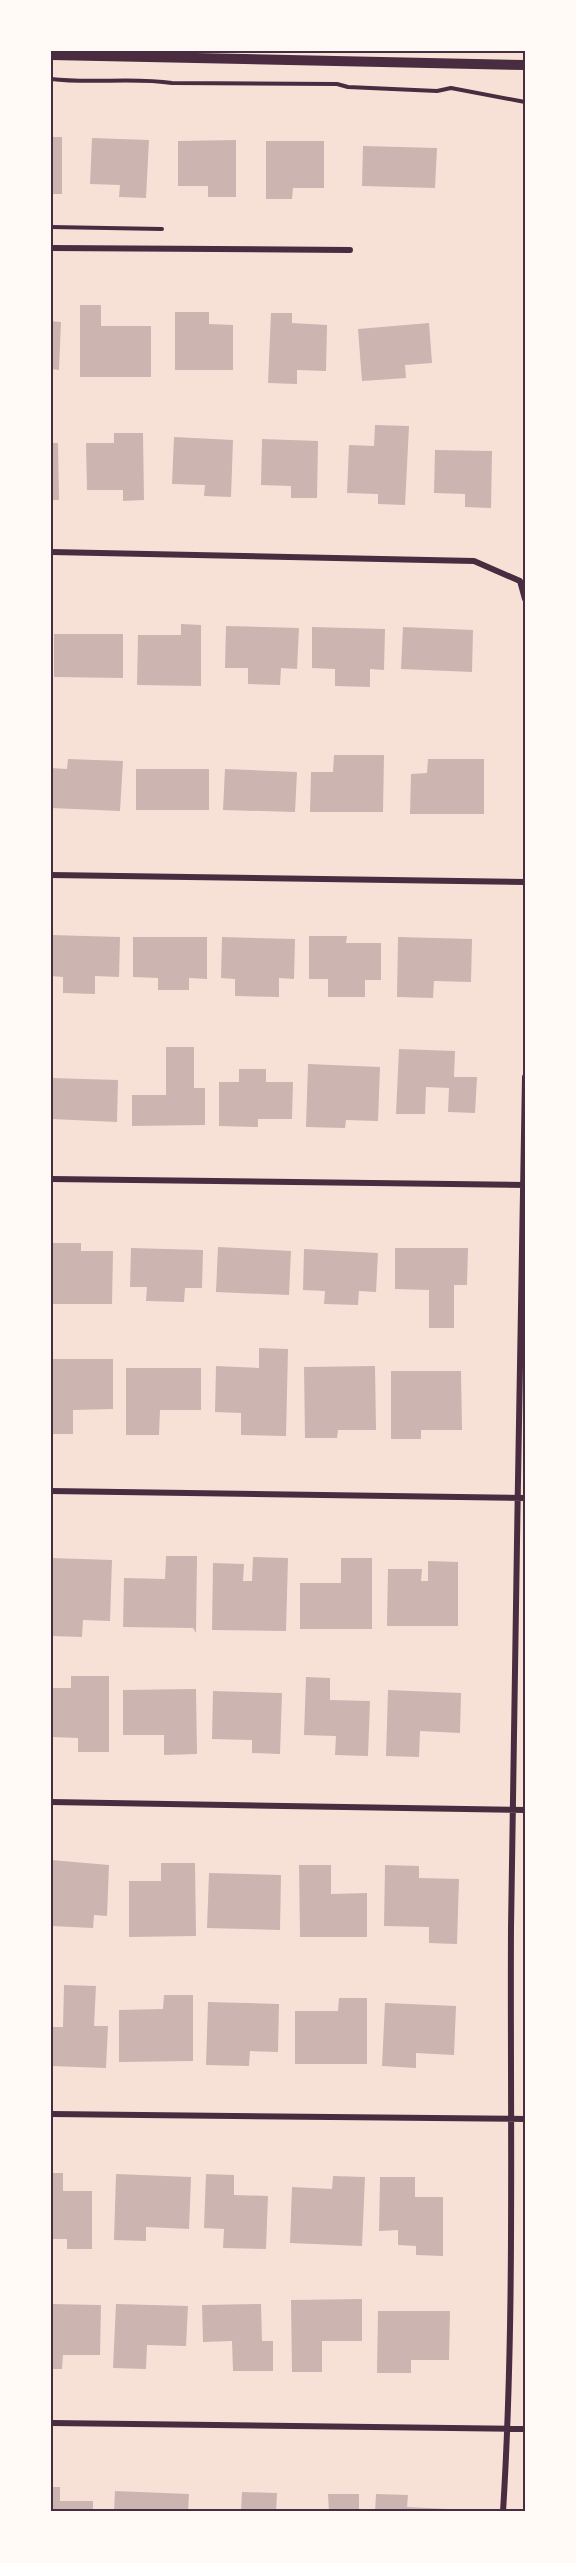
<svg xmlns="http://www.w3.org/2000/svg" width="576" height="2563" viewBox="0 0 576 2563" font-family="Mulish,sans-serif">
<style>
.building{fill:#ccb4b1}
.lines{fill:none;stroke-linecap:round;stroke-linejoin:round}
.path{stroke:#4a2c40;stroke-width:4}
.minor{stroke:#4a2c40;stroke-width:6}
.tertiary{stroke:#4a2c40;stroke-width:10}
.neatline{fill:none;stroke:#4a2c40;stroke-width:2}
</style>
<rect width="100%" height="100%" fill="#f7e1d7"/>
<path class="building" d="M51 137H62V194H51Z
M92 138 149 140 146 198 119 197 120 185 90 184Z
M236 140V197H208V186H178V141Z
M266 141H324V188H293L292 199H266Z
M363 146 437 148 435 188 362 186Z
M80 305H101V326H151V377H80Z
M175 312H209V324L233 325V370H175Z
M271 313H292V323L327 325 326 371 297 370V384L268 383Z
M51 321 61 322 59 370 51 369Z
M429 323 432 363 405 365 406 378 362 381 358 329Z
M375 425 409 426 405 505 378 504V494L347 493 349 445 374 446Z
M114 433H143L144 500 123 501V490H87L86 443H114Z
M174 437 233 440 231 497 204 496 205 485 172 484Z
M262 439 318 441 317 498H291V486L261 485Z
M51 443H58L59 500H51Z
M435 450 492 451 491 508 465 507V494L434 493Z
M181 624 201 625V686L137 685 138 635H181Z
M226 626 299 628 297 669 281 668 280 685 248 684V668H225Z
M312 627 385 629 384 670 370 669V687L335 686V669L312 668Z
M403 627 473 630 472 672 401 669Z
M54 634H123V678L54 677Z
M334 755H384L383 812H310L311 772H333Z
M68 759 123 761 120 811 51 808V768L67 769Z
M428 759H484V814H410L411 774 427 773Z
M136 769H209V810H136Z
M225 769 297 772 295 812 223 810Z
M51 935 120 937 119 977 95 976V994L63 993V977L51 976Z
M309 936H347L346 943H381V980H365V997H328V979H309Z
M133 937H207V979L189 978V990H158V978L133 977Z
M222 937 295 939 294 979 279 978V997L235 996V979L221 978Z
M398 937 472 939 471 982 434 981 433 998 397 997Z
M166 1047H194V1088H205V1125L132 1126V1095H166Z
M399 1049 455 1051 454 1077H477L475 1113 448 1112 449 1088 426 1087 425 1114H396Z
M308 1064 380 1067 378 1121 346 1120 345 1128 306 1127Z
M239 1069H266V1082H293L292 1119H258V1127L219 1126V1082H239Z
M51 1078 118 1080 117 1122 51 1119Z
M51 1243H81V1251H113L112 1304H51Z
M218 1247 291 1251 289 1295 216 1292Z
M131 1248 203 1250 202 1288H185L184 1302 146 1301 147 1287H130Z
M395 1248H468L467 1285H454V1328H429V1290L395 1289Z
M304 1249 378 1253 376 1292 359 1291 358 1305 324 1304 325 1291 303 1290Z
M259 1348 288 1349 286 1436 241 1435V1413L215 1412 216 1366 259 1368Z
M51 1359H113V1409L73 1410V1434H51Z
M375 1366 376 1430H338L337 1438H305L304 1367Z
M126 1368H201V1410H160L159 1435H126Z
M391 1371H461L462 1430H421V1439H391Z
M166 1556H197L196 1633 193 1628 123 1627 124 1578 165 1579Z
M253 1557 288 1558 286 1631 212 1630 213 1563 244 1564 243 1581H252Z
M51 1558 112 1560 110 1621 83 1620 82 1637 51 1636Z
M341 1558H372V1629H300V1583H341Z
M428 1561 458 1562V1626H387L388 1569H422L421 1581H428Z
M71 1676H109V1752H78V1738L51 1737V1688H71Z
M306 1677 330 1678V1700L370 1701 368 1756 335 1755 336 1736 304 1735Z
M196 1689 197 1754 164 1755V1735H123V1690Z
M388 1690 461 1693 460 1733 420 1731 419 1757 386 1756Z
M213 1691 282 1693 280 1754 252 1753V1740L212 1739Z
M51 1860 109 1865 107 1916 94 1915 93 1928 51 1926Z
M161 1863H195L196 1936 129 1937V1881H161Z
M299 1865H331V1894L367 1893V1937H300Z
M385 1865 419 1866V1878L459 1879 457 1944 429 1943V1927L384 1926Z
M209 1873 281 1875 280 1930 207 1928Z
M64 1985 96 1986 94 2026H108L106 2068 51 2066V2027H63Z
M164 1995H193V2061L119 2062V2010L163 2009Z
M339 1998H367V2064H295V2011H338Z
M208 2002 279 2004 278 2052 250 2051 249 2066 206 2065Z
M385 2003 456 2006 454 2055 416 2053V2068L382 2066Z
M51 2173H63V2191H92V2249H67V2239H51Z
M116 2174 191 2177 189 2229 146 2227V2241L114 2240Z
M206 2174 234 2175V2195L268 2196 266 2249 223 2248 224 2229 204 2228Z
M333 2176 365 2177 362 2246 290 2243 292 2187 332 2189Z
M380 2177H415V2197H443V2256L416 2255V2246L398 2245V2230L379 2231Z
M362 2299V2341H322V2372H292L291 2300Z
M51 2304 101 2305 100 2355H63L62 2369H51Z
M116 2304 188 2306 186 2346 147 2345 146 2369 113 2368Z
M261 2304 262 2341H273V2371H233L232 2341 203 2342 202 2305Z
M378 2311H450L449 2360H411V2373H377Z
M51 2487H60V2501H93V2512H51Z
M115 2491 189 2494 188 2512H114Z
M242 2492 277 2493 276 2512H241Z
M328 2494H359V2512H329Z
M376 2494 408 2495 407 2507 448 2509V2512H375Z
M201 2509 223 2510V2512H201Z"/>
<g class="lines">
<path class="path" d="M51 79C92 84 132 77 172 83L337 84 348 87 437 91 451 88 525 102
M51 227 162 229"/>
<path class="minor" d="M51 248 350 250
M51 552 474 561 520 581 525 599
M51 875 525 882
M51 1179 525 1185
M51 1491 525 1498
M51 1802 525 1810
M51 2114 525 2119
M51 2423 525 2429
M503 2512C515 2318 510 2123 511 1928 514 1644 521 1361 525 1077"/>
<path class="tertiary" d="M51 55 525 65"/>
</g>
<rect width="576" height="2563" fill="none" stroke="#fffaf5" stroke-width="105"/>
<rect x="52" y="52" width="472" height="2458" class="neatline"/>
</svg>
